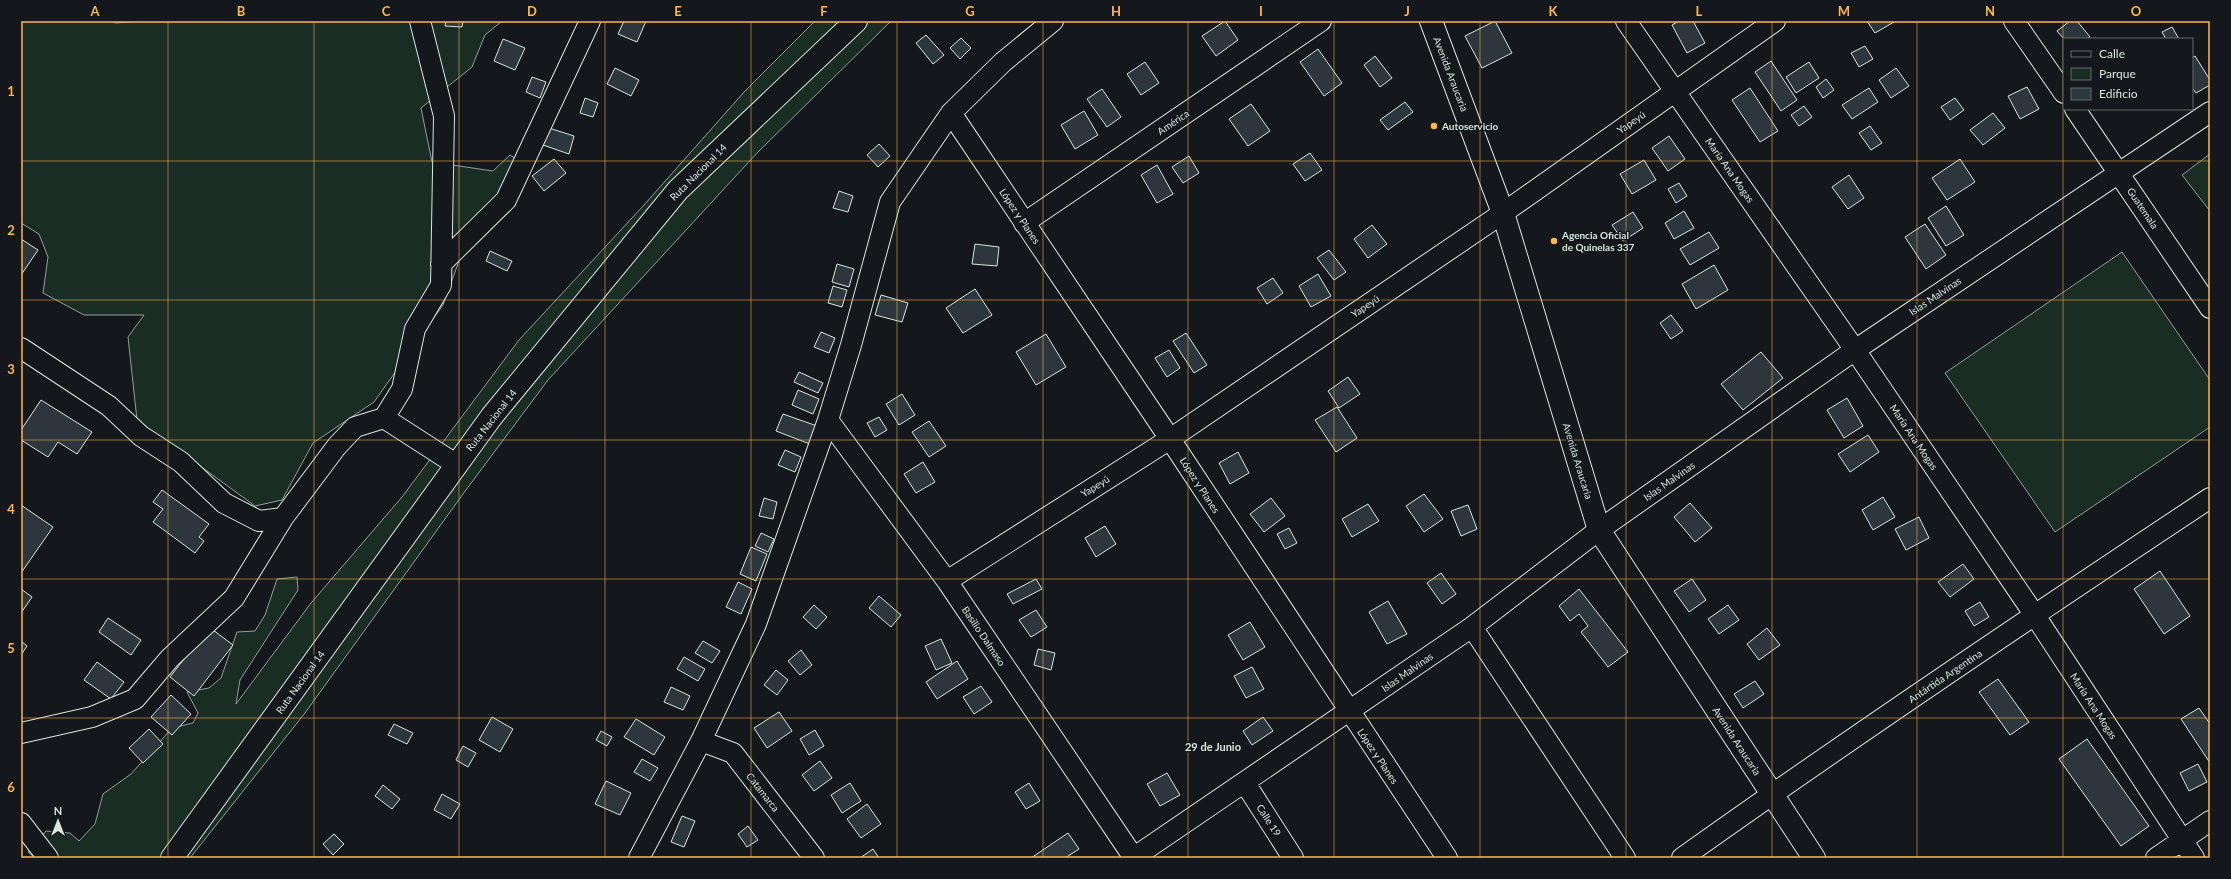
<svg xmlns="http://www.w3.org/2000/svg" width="2231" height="879" viewBox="0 0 2231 879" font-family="Lato,sans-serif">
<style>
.green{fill:#1a2d24;stroke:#939e99}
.building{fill:#2c363c;stroke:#d8e6dc}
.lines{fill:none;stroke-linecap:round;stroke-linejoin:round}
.minor-casing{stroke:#d8e6dc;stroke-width:22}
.major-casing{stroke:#d8e6dc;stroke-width:24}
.highway-casing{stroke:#d8e6dc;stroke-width:24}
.minor{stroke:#14181c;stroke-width:20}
.major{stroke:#14181c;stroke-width:22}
.highway{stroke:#14181c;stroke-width:22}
.grid{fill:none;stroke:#ffb74d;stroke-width:1;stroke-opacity:0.55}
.poi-dot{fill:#ffb74d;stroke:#14181c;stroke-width:1.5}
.labels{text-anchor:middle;stroke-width:3;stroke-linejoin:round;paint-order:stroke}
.street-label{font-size:10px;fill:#d8e6dc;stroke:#14181c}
.poi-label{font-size:10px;font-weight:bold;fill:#d8e6dc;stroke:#14181c;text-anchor:start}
.neighbourhood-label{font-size:11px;font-weight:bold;fill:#d8e6dc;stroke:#14181c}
.neatline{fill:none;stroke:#ffb74d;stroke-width:1.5}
.grid-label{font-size:13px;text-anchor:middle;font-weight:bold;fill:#ffb74d}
</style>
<rect width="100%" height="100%" fill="#14181c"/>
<path class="green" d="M21 21H114L115 23 142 21H502L485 35 472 67 421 108 432 162 493 171 510 155 526 165 471 228 443 305 374 402 313 443 282 500 255 506 137 420 128 337 144 315H84L43 293 48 257 39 234 21 223Z
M815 21H891L757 153 548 380 463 494 305 713 190 858H35L28 852 46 831 70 833 79 841 95 824 103 794 131 774 172 728 193 723 198 713 187 692 209 688 221 678 237 632 255 631 265 615 277 579 297 577 298 590 240 680 236 704 311 603 402 497 519 340 644 205 745 91Z
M2210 154V211L2182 175Z
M2122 252 2210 380V427L2055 532 1945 373Z"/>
<path class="building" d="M446 21H463L462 27 445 26Z
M624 21H646L637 42 618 34Z
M1225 21 1238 40 1216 56 1202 36Z
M1495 21 1512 53 1482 68 1465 36Z
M1679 21H1693L1705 43 1687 53 1672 25Z
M1867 21H1894V22L1875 33Z
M2070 21H2077L2090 37 2087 39H2064L2057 31Z
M2172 27 2179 39H2166L2162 32Z
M926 35 944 55 933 64 916 43Z
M961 38 971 48 960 59 950 48Z
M503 39 525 48 515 70 494 61Z
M1865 46 1873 59 1859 67 1851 53Z
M1318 49 1342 83 1324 96 1300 62Z
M1375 56 1392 78 1380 87 1364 65Z
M2195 56 2210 80V85L2196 93 2192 88V58Z
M1771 61 1797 100 1781 111 1755 72Z
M1145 62 1159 83 1141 95 1127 74Z
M1809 62 1819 78 1796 93 1786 77Z
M615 68 639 80 631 96 607 84Z
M1896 68 1909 86 1891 98 1879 80Z
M532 77 546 82 540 98 526 92Z
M1826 79 1834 90 1823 98 1816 87Z
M2027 87 2039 109 2020 119 2008 96Z
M1750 88 1778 131 1760 142 1732 100Z
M1869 88 1878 102 1852 119 1842 105Z
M1102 89 1121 117 1107 127 1087 99Z
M585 98 598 103 593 117 580 113Z
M1955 98 1964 110 1950 120 1941 107Z
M1405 102 1413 112 1388 130 1380 120Z
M1251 104 1270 131 1248 146 1229 119Z
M1804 106 1812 117 1799 126 1791 115Z
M1084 111 1098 135 1075 149 1061 125Z
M1993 113 2005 128 1983 145 1970 130Z
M1870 126 1882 143 1871 150 1859 133Z
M549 128 574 136 569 154 543 145Z
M1669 136 1685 159 1668 171 1652 148Z
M879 144 890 156 878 167 867 155Z
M1310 153 1322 170 1305 181 1293 164Z
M1189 156 1199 173 1183 183 1172 167Z
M554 159 566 173 544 191 532 176Z
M1960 159 1975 182 1947 200 1932 178Z
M1644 160 1656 180 1632 194 1620 174Z
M1157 165 1173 194 1157 203 1141 175Z
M1849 175 1864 198 1848 209 1832 187Z
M1679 183 1687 196 1676 203 1668 189Z
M839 191 853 196 848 212 833 208Z
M1946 206 1964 235 1946 246 1928 218Z
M1684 211 1694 228 1674 239 1665 223Z
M1633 212 1643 228 1623 241 1612 225Z
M1925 224 1946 255 1926 269 1905 237Z
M1372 225 1387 244 1368 258 1354 239Z
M1709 232 1719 248 1690 265 1680 249Z
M21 239 38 250 21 275Z
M975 244 999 247 997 266 972 264Z
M1329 250 1346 272 1334 280 1317 258Z
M490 251 512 261 507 271 486 261Z
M837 264 854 269 849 287 832 282Z
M1714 265 1728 290 1696 309 1682 284Z
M1318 274 1331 296 1311 307 1299 286Z
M1273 278 1283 293 1267 304 1257 288Z
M833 286 847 290 842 307 828 303Z
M975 289 992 315 963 333 946 308Z
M881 295 908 303 902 322 875 315Z
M1671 315 1683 331 1671 339 1660 323Z
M821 332 835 338 829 353 814 347Z
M1186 333 1207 365 1194 373 1173 341Z
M1046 334 1066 367 1036 385 1016 352Z
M1169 350 1180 368 1167 377 1155 358Z
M1761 352 1783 378 1743 410 1721 384Z
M799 372 823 383 818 393 794 382Z
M1348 377 1360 394 1339 408 1328 391Z
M798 390 819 399 813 414 792 405Z
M902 394 915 415 899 425 886 404Z
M1847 398 1863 426 1844 438 1827 410Z
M41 400 92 432 77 454 58 442 48 457 21 440V430Z
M1337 407 1357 438 1336 452 1315 420Z
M783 414 817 426 810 444 776 431Z
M879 417 887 430 875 437 867 423Z
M929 421 946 446 929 457 912 432Z
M1868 435 1879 452 1850 472 1838 454Z
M785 450 801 457 795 472 778 465Z
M1238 452 1249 473 1230 484 1219 463Z
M923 462 935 482 916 493 904 474Z
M162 490 209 524 199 537 204 541 195 553 153 522 163 509 153 502Z
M1424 494 1443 519 1424 532 1406 506Z
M1883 497 1895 517 1873 530 1862 510Z
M764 498 777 502 773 519 759 516Z
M1271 498 1285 516 1264 532 1250 514Z
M1690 503 1712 528 1695 542 1674 517Z
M1368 504 1379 521 1352 537 1342 519Z
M21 505 53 527 21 573Z
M1468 505 1477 529 1461 536 1451 511Z
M1919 517 1929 538 1906 550 1895 529Z
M1105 526 1116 544 1096 557 1085 538Z
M1289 528 1297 543 1285 549 1277 534Z
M761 533 774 539 768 552 755 546Z
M751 547 767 554 756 581 740 574Z
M1963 564 1974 579 1950 597 1938 582Z
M2160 571 2190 616 2164 634 2134 589Z
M1441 573 1456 594 1442 604 1427 583Z
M1036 579 1042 589 1013 604 1007 594Z
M1692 579 1706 600 1689 612 1674 591Z
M738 582 752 589 741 614 726 607Z
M21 589 32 597 21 613Z
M1579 589 1628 652 1608 667 1581 632 1588 626 1579 614 1570 621 1559 606Z
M879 596 901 615 891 627 869 608Z
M1388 601 1407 634 1387 644 1369 612Z
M1980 602 1989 617 1974 626 1965 611Z
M814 605 827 617 816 629 803 617Z
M1728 605 1739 620 1719 634 1708 619Z
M1036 610 1047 627 1031 637 1019 620Z
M108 618 141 640 131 655 99 632Z
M1250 622 1265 647 1243 660 1228 635Z
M209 627 233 645 194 696 170 677Z
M1767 628 1780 645 1759 660 1747 644Z
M941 639 952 663 936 670 925 646Z
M21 641 27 646 21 655Z
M703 641 720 651 712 663 695 653Z
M1038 649 1055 653 1051 670 1034 665Z
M801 650 812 665 800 675 788 661Z
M684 657 705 669 698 681 677 669Z
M957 661 968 679 937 699 926 682Z
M97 662 124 682 111 699 84 680Z
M1252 667 1264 689 1246 698 1234 676Z
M776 670 788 680 777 695 764 685Z
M1998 679 2029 722 2010 735 1979 692Z
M1755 681 1764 694 1743 708 1734 694Z
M981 686 992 702 974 714 963 697Z
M671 687 690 696 683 710 664 702Z
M171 695 191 714 172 735 151 717Z
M2199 708 2210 724V763L2181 719Z
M779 712 792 731 767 748 754 728Z
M492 717 513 729 500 752 479 740Z
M1263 717 1273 731 1252 745 1243 731Z
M636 719 665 737 654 755 624 737Z
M394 724 413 733 407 744 388 735Z
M149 729 163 744 143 763 129 748Z
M815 730 824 746 809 755 800 739Z
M601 731 612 737 607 746 596 740Z
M2087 739 2149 826 2121 846 2059 759Z
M463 746 476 753 468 767 456 760Z
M642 759 658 768 650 781 634 772Z
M820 761 832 778 814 791 802 775Z
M2198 764 2207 782 2189 791 2180 773Z
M1167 773 1180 795 1160 806 1147 784Z
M606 781 631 793 620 815 595 804Z
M850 783 861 801 842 813 831 795Z
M1029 783 1040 801 1026 809 1015 792Z
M383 785 400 799 392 809 375 796Z
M442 794 460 804 451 819 434 810Z
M867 804 881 824 861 838 847 819Z
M682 816 695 821 684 847 671 842Z
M748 826 758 840 747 847 738 834Z
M1068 833 1079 849 1065 858H1031Z
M334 834 344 844 333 855 323 844Z
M873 849 879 858H860Z"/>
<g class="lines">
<defs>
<path id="minor" d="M420 21 444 116 441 285 415 329 402 389 384 418 457 465
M1626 21 1855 350 2034 614 2194 858
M2014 21 2064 93
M2075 109 2210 308
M951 113 1170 439 1447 858
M1024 223 1321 21
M441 264 506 200 590 21
M21 348 109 406 141 436 181 462 224 503 259 521 283 518 337 446 355 427 384 418
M828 420 947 581 1134 858
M947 581 1170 439 1503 213 1775 21
M1472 627 1625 858
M21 733 92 717 135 699 170 658 234 598 283 518
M701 741 733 753 814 858
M1245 783 1293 858
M21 823 48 858
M639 858 701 741 756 624 828 420 851 345 890 202 951 113 1003 62 1053 21
M1133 858 1472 627 1599 530 1855 350 2210 112
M1682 858C1856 734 2032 616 2210 498
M2156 858 2210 821"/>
<path id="major" d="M1431 21 1503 213 1599 530 1814 858"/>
<path id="highway" d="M172 858 492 416 678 190 856 21"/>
</defs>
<use href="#minor" class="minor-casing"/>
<use href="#major" class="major-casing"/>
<use href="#highway" class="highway-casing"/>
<use href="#minor" class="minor"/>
<use href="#major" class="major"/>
<use href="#highway" class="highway"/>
</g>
<path class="grid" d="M168 21V858M314 21V858M459 21V858M605 21V858M751 21V858M897 21V858M1043 21V858M1188 21V858M1334 21V858M1480 21V858M1626 21V858M1772 21V858M1917 21V858M2063 21V858M21 161H2210M21 300H2210M21 440H2210M21 579H2210M21 718H2210"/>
<g class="poi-dot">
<circle cx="1434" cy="126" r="4"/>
<circle cx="1554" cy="241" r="4"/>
</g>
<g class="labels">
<g class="street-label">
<text transform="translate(1451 74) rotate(69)" y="4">Avenida Araucaria</text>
<text transform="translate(1173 122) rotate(-34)" y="4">América</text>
<text transform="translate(1631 122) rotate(-35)" y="4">Yapeyú</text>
<text transform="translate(1730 170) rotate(55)" y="4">María Ana Mogas</text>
<text transform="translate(698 172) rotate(-45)" y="4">Ruta Nacional 14</text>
<text transform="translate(2143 208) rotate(56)" y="4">Guatemala</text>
<text transform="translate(1020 216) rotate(56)" y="4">López y Planes</text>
<text transform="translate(1935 296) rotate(-34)" y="4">Islas Malvinas</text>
<text transform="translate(1365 306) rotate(-34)" y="4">Yapeyú</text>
<text transform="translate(491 420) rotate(-52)" y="4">Ruta Nacional 14</text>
<text transform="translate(1914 437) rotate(56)" y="4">María Ana Mogas</text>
<text transform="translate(1578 461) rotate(73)" y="4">Avenida Araucaria</text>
<text transform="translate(1669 481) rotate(-35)" y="4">Islas Malvinas</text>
<text transform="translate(1200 485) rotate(57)" y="4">López y Planes</text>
<text transform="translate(1095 486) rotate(-32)" y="4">Yapeyú</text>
<text transform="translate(984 636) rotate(56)" y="4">Basilio Dalmaso</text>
<text transform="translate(1407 672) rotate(-35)" y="4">Islas Malvinas</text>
<text transform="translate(1945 676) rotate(-34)" y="4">Antártida Argentina</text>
<text transform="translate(300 682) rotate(-54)" y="4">Ruta Nacional 14</text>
<text transform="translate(2094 706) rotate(57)" y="4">María Ana Mogas</text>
<text transform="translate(1737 741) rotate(57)" y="4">Avenida Araucaria</text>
<text transform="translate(1378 756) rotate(56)" y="4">López y Planes</text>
<text transform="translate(763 792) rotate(52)" y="4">Catamarca</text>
<text transform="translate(1269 820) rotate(57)" y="4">Calle 19</text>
</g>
<g class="poi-label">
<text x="1442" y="130">Autoservicio</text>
<text x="1562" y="239">Agencia Oficial<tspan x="1562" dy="12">de Quinelas 337</tspan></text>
</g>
<g class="neighbourhood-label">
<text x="1213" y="751">29 de Junio</text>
</g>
</g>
<rect width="2231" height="879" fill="none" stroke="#14181c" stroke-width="44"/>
<rect x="2063" y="38" width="130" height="72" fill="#14181c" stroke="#626a69"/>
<rect x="2071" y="51" width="20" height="6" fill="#14181c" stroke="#626a69"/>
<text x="2099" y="58" font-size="12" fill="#d8e6dc">Calle</text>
<rect x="2071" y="68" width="20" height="12" fill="#1a2d24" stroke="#626a69"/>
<text x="2099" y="78" font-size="12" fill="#d8e6dc">Parque</text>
<rect x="2071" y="88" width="20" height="12" fill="#2c363c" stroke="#626a69"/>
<text x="2099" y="98" font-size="12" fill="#d8e6dc">Edificio</text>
<g transform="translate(58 821)" stroke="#14181c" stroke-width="3" paint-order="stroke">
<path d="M0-3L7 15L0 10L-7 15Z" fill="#d8e6dc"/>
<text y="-6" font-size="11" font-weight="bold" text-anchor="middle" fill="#d8e6dc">N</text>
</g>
<rect x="22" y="22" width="2187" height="835" class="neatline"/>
<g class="grid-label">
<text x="95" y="16">A</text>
<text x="241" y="16">B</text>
<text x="386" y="16">C</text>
<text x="532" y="16">D</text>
<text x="678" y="16">E</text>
<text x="824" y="16">F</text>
<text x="970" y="16">G</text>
<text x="1116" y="16">H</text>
<text x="1261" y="16">I</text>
<text x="1407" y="16">J</text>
<text x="1553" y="16">K</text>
<text x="1699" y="16">L</text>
<text x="1844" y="16">M</text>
<text x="1990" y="16">N</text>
<text x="2136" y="16">O</text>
<text x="11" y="96">1</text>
<text x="11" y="235">2</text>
<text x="11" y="374">3</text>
<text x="11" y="514">4</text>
<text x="11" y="653">5</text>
<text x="11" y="792">6</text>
</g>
</svg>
